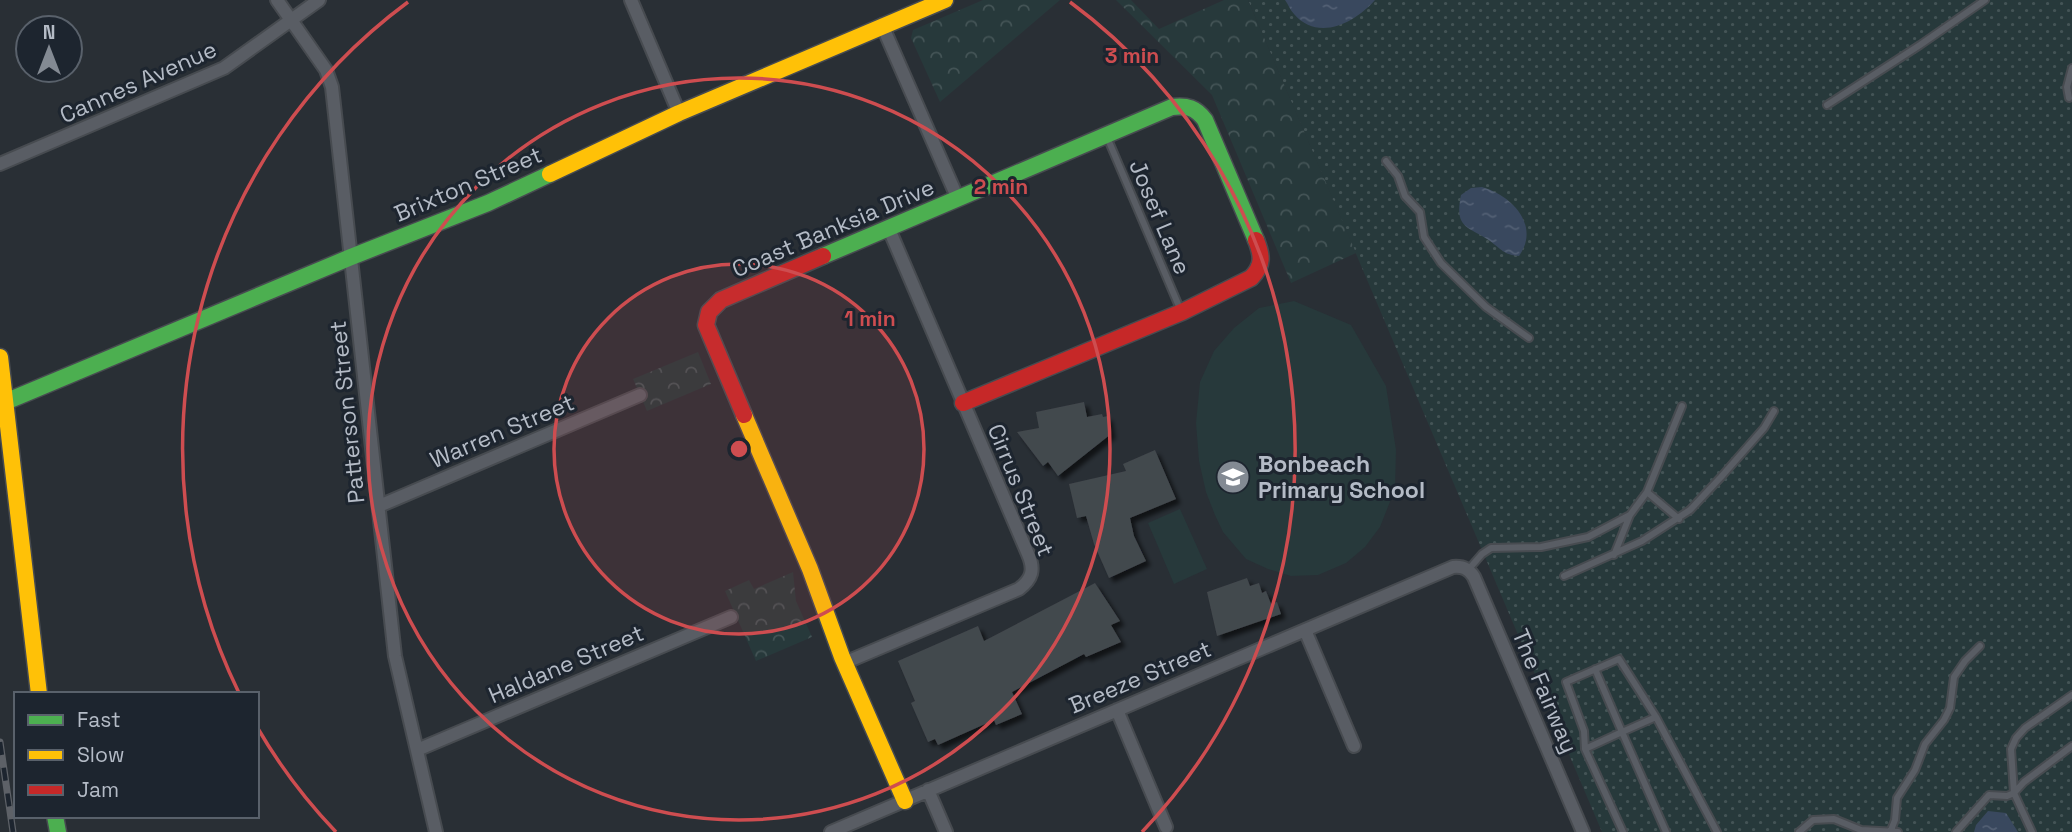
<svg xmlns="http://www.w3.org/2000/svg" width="2072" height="832" viewBox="0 0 2072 832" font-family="'Space Grotesk',sans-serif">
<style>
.grass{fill:url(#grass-dots)}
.park{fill:url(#park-crowns)}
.pitch{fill:#27393b}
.water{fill:url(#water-ripples)}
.building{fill:#43484d;filter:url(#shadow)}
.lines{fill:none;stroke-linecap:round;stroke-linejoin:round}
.lane-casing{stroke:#474b50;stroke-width:10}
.street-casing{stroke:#474b50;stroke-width:16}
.fast-casing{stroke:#474b50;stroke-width:19}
.slow-casing{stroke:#474b50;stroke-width:19}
.jam-casing{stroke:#474b50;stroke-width:19}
.lane{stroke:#595d64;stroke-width:6}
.street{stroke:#595d64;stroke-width:12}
.fast{stroke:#4caf50;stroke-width:16}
.slow{stroke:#ffc107;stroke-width:16}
.jam{stroke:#c62828;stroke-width:16}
.rail-casing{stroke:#5d6167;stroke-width:7}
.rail{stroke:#1d252f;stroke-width:4.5;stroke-dasharray:13;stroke-linecap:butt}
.ring{fill:none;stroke:#ce4d50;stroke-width:3.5}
.labels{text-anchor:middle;stroke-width:6;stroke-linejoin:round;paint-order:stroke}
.street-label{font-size:23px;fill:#b4bbc6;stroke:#1d252f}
.poi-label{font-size:23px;font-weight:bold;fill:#b4bbc6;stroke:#1d252f;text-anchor:start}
.centre{fill:#ce4d50;stroke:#1d252f;stroke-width:3.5}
.ring-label{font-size:21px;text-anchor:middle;font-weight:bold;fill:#ce4d50;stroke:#1d252f;stroke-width:6;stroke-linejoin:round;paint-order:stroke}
</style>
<defs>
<pattern id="grass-dots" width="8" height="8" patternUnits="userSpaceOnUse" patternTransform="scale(1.75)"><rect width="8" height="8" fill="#27393b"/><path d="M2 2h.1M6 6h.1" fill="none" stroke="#445456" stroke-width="1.8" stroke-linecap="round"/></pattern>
<pattern id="park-crowns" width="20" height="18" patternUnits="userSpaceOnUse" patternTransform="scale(1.75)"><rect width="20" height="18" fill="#27393b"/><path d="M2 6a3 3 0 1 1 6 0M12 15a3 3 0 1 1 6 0" fill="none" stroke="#445456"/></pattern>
<pattern id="water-ripples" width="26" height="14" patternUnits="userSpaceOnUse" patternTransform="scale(1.75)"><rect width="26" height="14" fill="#39485e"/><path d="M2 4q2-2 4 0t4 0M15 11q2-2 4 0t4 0" fill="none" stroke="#536074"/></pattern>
<filter id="shadow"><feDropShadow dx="4.5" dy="4.5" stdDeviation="2" flood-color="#0009"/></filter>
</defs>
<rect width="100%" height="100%" fill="#292f35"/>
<path class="grass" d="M1248 0H2072V832H1602Z"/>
<path class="park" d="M983 0H1060L940 102 911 38 913 30Z
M1116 0H1131L1159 29 1224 0H1248L1356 253 1291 283 1212 95Z
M698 352 711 384 647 411 633 379Z
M793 572 796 601 812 637 756 661 725 591 749 580 754 589Z"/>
<path class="pitch" d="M1294 301 1351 325 1386 386 1396 450 1395 489 1380 527 1365 547 1346 563 1318 575 1291 576 1268 569 1246 559 1223 532 1215 515 1206 492 1199 461 1196 423 1200 382 1214 351 1234 328 1259 308Z
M1180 509 1207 569 1174 584 1148 523Z"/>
<path class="water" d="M1285 0H1375C1355 23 1318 42 1294 14 1290 10 1288 4 1285 0Z
M1482 187C1511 195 1541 225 1519 256 1504 255 1501 249 1490 241 1468 226 1454 229 1461 195L1471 188Z
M1988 811 2006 813 2018 832H1974L1976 825Z"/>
<path class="building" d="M1084 402 1087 417 1102 414 1103 417 1108 416 1111 434 1058 476 1048 462 1043 466 1017 432 1039 428 1036 412Z
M1155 450 1176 499 1130 518 1134 536 1146 561 1109 578 1094 544 1086 516 1077 518 1069 484 1126 471 1123 464Z
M1247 578 1250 586 1259 583 1262 593 1266 591 1271 604 1277 602 1281 614 1217 636 1207 592Z
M1095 583 1120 621 1111 625 1121 642 1086 657 1084 654 1012 692 1022 714 996 725 994 720 938 745 935 739 928 742 911 703 915 701 898 661 978 626 984 641Z"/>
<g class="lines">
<defs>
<path id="lane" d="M2069 98 2067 87 2072 68
M1827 105 1920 45 1985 0
M1107 137 1181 311
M1386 161 1398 176 1405 196 1420 212 1424 237 1441 263 1486 307 1529 338
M1647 492 1679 519
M1614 555 1630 515 1647 492 1682 406
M1468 570 1482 554 1491 548 1541 547 1588 537 1630 515
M1564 576 1642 541 1690 510 1721 477 1764 428 1774 411
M1595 669 1622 732 1656 717
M1585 749 1622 732 1666 832
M1891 830 1895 820 1897 798 1915 770 1925 744 1944 720 1950 708 1954 677 1965 661 1980 646
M1623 832 1585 749 1584 731 1566 682 1619 659 1656 717 1717 832
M1799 832 1813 820 1834 819 1861 830 1898 832
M1956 832 1989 795 2007 796 2014 793 2024 782 2072 746
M2032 832 2014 793 2011 749 2016 738 2025 728 2072 695"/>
<path id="street" d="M277 0 326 70 332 87 395 656 436 832
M631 0 679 113
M882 25 958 199
M0 164 224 68 319 0
M379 506 640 395
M1305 630 1354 746
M844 663 1019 589C1032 579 1035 570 1028 554L889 229
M1117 710 1166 827
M417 750 731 617
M928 790 946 832
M831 832 1453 567C1463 566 1469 569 1474 577L1583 832"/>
<path id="fast" d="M823 256 1172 107C1187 105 1196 108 1205 120L1256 240
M5 402 351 257 488 203 550 174
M55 816 58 832"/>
<path id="slow" d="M550 174 679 113 945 0
M0 357 39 694
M744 415 810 569 842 657 905 801"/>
<path id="jam" d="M963 403 1182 312 1251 278C1264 265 1262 255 1256 240
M744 415 706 325 709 312 721 300 823 256"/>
</defs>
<use href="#lane" class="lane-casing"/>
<use href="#street" class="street-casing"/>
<use href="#fast" class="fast-casing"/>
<use href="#slow" class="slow-casing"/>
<use href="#jam" class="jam-casing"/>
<use href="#lane" class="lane"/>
<use href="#street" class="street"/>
<use href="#fast" class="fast"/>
<use href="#slow" class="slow"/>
<use href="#jam" class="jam"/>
<defs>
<path id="rail" d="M0 742 13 832"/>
</defs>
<use href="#rail" class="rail-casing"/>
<use href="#rail" class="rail"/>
</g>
<circle cx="739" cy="449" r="185" fill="#ce4d50" fill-opacity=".12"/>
<g class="ring">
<circle cx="739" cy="449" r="185"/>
<circle cx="739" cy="449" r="371"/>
<path d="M336 832A556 556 0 0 1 257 727M239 693A556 556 0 0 1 408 2M1070 2A556 556 0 0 1 1142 832"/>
</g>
<defs>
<symbol id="school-disc" viewBox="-11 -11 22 22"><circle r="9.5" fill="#838a93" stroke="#1d252f"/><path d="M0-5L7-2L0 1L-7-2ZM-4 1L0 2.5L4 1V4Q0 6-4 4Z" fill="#fff"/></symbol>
</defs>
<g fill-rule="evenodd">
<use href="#school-disc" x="1214" y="458" width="38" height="38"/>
</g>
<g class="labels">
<g class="street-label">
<text transform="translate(138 82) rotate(-24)" y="8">Cannes Avenue</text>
<text transform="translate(468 184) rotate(-23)" y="8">Brixton Street</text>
<text transform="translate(1160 217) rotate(67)" y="8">Josef Lane</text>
<text transform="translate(833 228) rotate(-23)" y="8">Coast Banksia Drive</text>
<text transform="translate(347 412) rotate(-96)" y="8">Patterson Street</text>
<text transform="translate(502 431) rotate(-23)" y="8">Warren Street</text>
<text transform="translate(1021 490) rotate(68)" y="8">Cirrus Street</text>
<text transform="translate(566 664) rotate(-23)" y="8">Haldane Street</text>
<text transform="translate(1140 677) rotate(-23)" y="8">Breeze Street</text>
<text transform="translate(1545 691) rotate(67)" y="8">The Fairway</text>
</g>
<g class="poi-label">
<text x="1258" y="472">Bonbeach<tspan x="1258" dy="26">Primary School</tspan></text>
</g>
</g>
<circle cx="739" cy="449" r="10" class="centre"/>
<g class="ring-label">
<text x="1132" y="63">3 min</text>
<text x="1001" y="194">2 min</text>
<text x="870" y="326">1 min</text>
</g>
<rect x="14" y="692" width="245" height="126" fill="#1d252f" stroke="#59616b" stroke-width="2"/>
<rect x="28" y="715" width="35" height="10" fill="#4caf50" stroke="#59616b" stroke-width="2"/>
<text x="77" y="727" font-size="21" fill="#b4bbc6">Fast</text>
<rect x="28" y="750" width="35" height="10" fill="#ffc107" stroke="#59616b" stroke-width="2"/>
<text x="77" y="762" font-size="21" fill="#b4bbc6">Slow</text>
<rect x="28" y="785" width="35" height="10" fill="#c62828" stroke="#59616b" stroke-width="2"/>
<text x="77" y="797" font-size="21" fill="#b4bbc6">Jam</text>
<g transform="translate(49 49)"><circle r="33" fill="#1d252f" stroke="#59616b" stroke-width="2"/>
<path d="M0-5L12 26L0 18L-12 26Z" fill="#838a93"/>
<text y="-10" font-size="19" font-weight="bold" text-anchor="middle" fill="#b4bbc6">N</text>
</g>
</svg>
